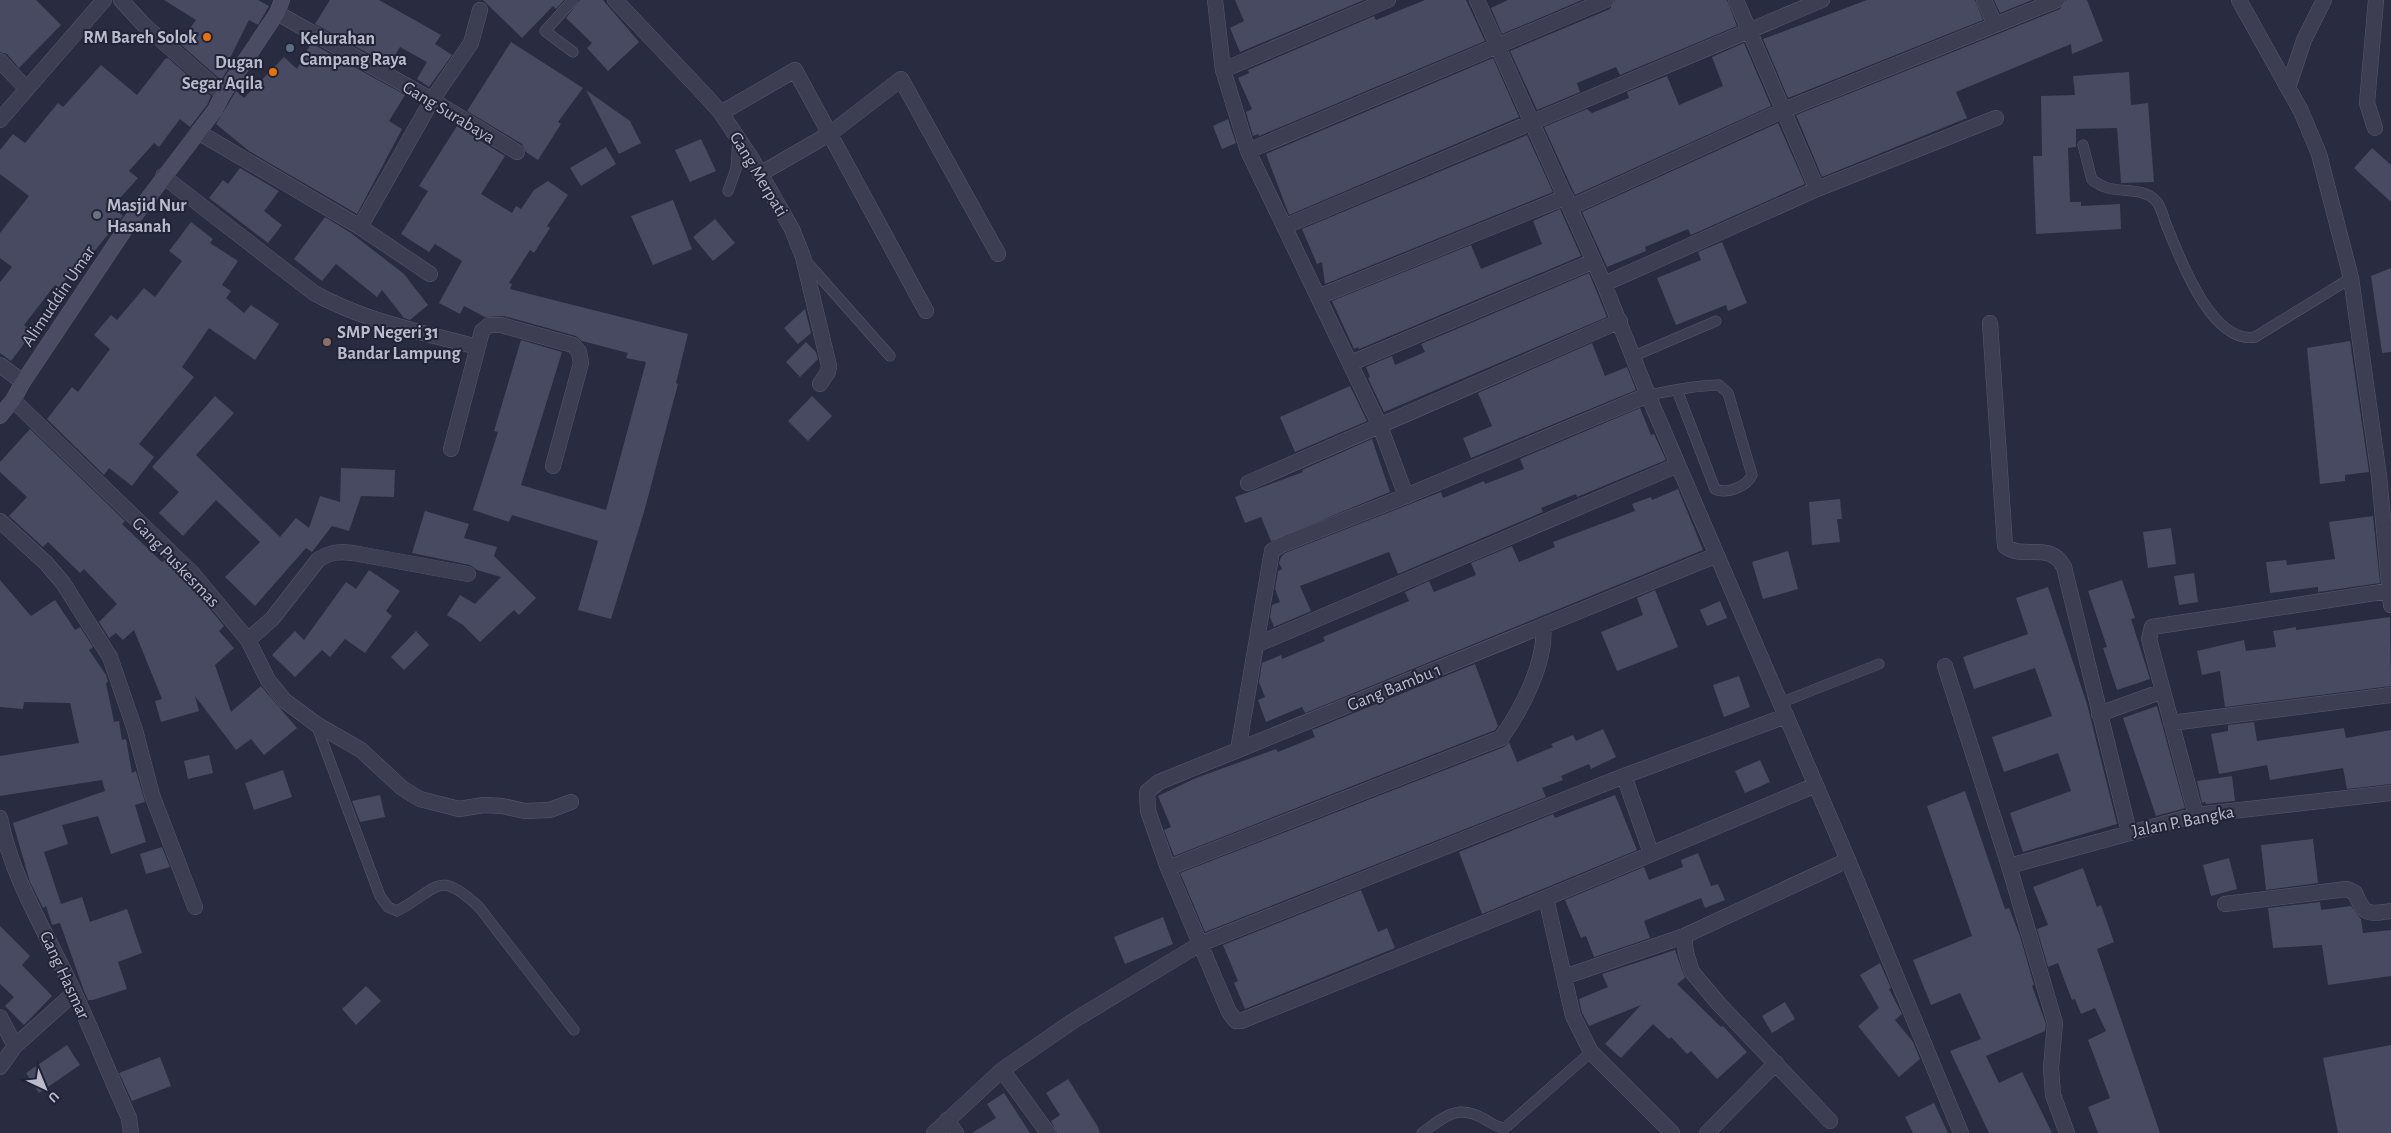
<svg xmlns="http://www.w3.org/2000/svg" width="2391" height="1133" viewBox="0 0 2391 1133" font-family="'Alegreya Sans',sans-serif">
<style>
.building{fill:#484a62}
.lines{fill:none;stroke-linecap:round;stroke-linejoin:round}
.lane-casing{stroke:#58596b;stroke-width:11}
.street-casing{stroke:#58596b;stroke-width:16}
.secondary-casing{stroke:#58596b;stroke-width:16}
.lane{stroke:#3d3e51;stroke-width:10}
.street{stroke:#3d3e51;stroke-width:15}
.secondary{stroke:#4b4c63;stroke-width:15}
.food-dot{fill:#e8710a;stroke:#212336;stroke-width:2}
.service-dot{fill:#5c6f8a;stroke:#212336;stroke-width:2}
.worship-dot{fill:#6b7280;stroke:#212336;stroke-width:2}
.education-dot{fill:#8d6e63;stroke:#212336;stroke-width:2}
.labels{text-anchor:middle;stroke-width:4;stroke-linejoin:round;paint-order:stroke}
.poi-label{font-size:18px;font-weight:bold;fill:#babacb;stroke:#212336;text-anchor:start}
.street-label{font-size:18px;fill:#babacb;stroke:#212336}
</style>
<rect width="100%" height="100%" fill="#292b41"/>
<path class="building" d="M0 0H36L61 25 19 68 7 54 0 52Z
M164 0H258L269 6 258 25 249 20 230 58 234 60 221 80 179 43 196 20Z
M330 0H379L441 35 435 44 452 55 429 87 417 79 427 62 400 47 389 65 315 24Z
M483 0H564L556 9 553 6 522 38Z
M580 0H603L639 42 608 71 587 48 592 43 566 18Z
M1235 0H1364L1240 52 1230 28 1244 21Z
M1425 0H1466L1485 41 1259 136 1258 134 1253 136 1246 112 1252 109 1238 78 1249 73 1248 70 1374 16 1376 20Z
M1508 0H1582L1502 34 1491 8Z
M1615 0H1727L1737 26 1620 75 1616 67 1577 83 1580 92 1537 110 1510 51 1610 9Z
M1867 0H1975L1983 20 1788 98 1763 39Z
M1994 0H2032L2000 13Z
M2066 0H2087L2103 41 2072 54 2071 44 1956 92 1967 118 1822 177 1796 115 2060 9Z
M511 42 583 88 558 122 561 124 538 160 526 152 522 144 467 111Z
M311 43 405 95 389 121 402 129 357 214 249 151 216 124 236 91 244 98 284 57 297 69Z
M1744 43 1771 106 1575 195 1544 127 1587 109 1592 113 1629 98 1627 92 1667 76 1679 105 1723 86 1712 57Z
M168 58 211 96 207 105 190 127 180 119 159 147 154 143 129 171 138 178 112 207 123 216 92 254 87 251 59 288 55 285 24 325 33 332 11 361 0 353V282L12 267 0 258V233L29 196 0 174V150L13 134 25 143 58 103 63 107 101 65 137 95 165 59Z
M1493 58 1519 117 1289 215 1266 154Z
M2129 72 2131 105 2148 103 2154 182 2121 183 2117 128 2076 129V147L2068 148 2070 202H2081V206L2120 204 2121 229 2036 234 2033 156H2042L2041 96 2075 95 2073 76Z
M586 90 630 121 641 143 619 154Z
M1228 119 1236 143 1222 149 1213 126Z
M1778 123 1805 184 1691 235 1688 229 1645 247 1646 251 1607 267 1582 212Z
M457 126 505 156 481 194 512 213 516 206 521 209 534 190 548 181 568 195 547 226 550 228 534 253 530 250 509 283 512 284 510 289 688 334 676 383 678 384 644 512 611 619 578 610 598 541 512 515 509 522 473 510 498 432 494 431 521 340 562 352 521 485 606 510 646 362 626 358 628 353 582 341 576 336 504 316 485 317 464 306 460 314 439 303 462 261 435 244 429 252 401 234 428 191 419 186Z
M1527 135 1553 192 1325 284 1322 262 1317 264 1302 229Z
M701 139 716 171 690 182 675 150Z
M606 147 616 164 581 186 570 168Z
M2372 148 2391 165V202L2354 168Z
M240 168 279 191 264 211 282 225 268 243 209 198 223 180 228 184Z
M673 200 692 249 653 265 631 216Z
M1560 209 1581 256 1359 349 1358 347 1354 349 1332 301 1471 245 1481 269 1542 244 1533 221Z
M325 217 351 233 404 274 428 305 410 320 404 318 382 290 377 297 336 264 322 281 294 259Z
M715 219 735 243 713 261 693 237Z
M191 222 213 239 210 243 238 261 222 285 231 291 226 298 244 313 251 305 279 324 255 360 209 328 182 367 194 377 139 444 154 457 132 486 109 468 104 475 47 419 72 387 78 392 110 349 94 335 111 315 117 320 144 288 155 297 182 261 169 251Z
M1722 242 1747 303 1728 311 1726 305 1676 325 1657 278 1701 260 1698 252Z
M2391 268V352L2382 353 2371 276Z
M1589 273 1607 317 1384 412 1368 378 1370 377 1366 367 1392 356 1395 365 1425 352 1421 344Z
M805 309 811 333 798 344 784 328Z
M2350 341 2369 472 2345 475V481L2320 484 2307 348Z
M806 342 816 352 818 359 800 377 786 362Z
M1592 343 1605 376 1627 367 1636 390 1471 458 1463 438 1492 426 1478 393Z
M1350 386 1367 421 1295 452 1280 417Z
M215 396 234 413 196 455 280 537 296 518 309 528 320 496 340 502 341 468 395 470 394 497 361 496 349 531 332 526 312 552 306 548 255 606 225 577 260 542 216 500 183 536 159 513 179 492 152 467Z
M812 396 832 416 808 441 788 421Z
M1640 408 1651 435 1654 434 1666 460 1577 497 1576 494 1541 508 1543 512 1398 574 1389 552 1300 586 1311 611 1274 627 1270 617 1272 605 1280 602 1275 589 1278 571 1282 569 1279 563 1281 557 1285 553 1441 492 1443 498 1484 481 1485 484 1524 469 1520 459Z
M30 429 125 521 122 524 162 562 165 560 186 580 224 626 219 631 234 648 215 665 231 712 261 686 297 728 264 755 251 739 236 750 195 696 199 711 161 722 155 701 162 699 134 630 123 640 116 633 109 638 99 622 117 604 84 569 80 573 48 542 43 547 9 516 27 497 0 472V462Z
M1372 439 1390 492 1271 541 1261 517 1245 523 1235 497 1303 472 1302 470Z
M1678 489 1703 550 1305 713 1302 707 1266 722 1258 700 1265 697 1259 682 1262 663 1281 655 1282 659 1325 641 1323 637 1409 601 1405 592 1429 581 1434 592 1476 575 1471 563 1512 546 1519 562 1555 547 1553 542 1635 511 1632 504 1651 497 1652 500Z
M1840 499 1842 519H1837L1840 542 1812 545 1809 502Z
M425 511 469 524 464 538 497 547 494 556 536 598 519 615 514 610 480 642 463 625 447 615 460 595 475 604 501 577 477 570 470 565 412 553Z
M2373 516 2380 583 2318 592V587L2270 593 2266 562 2286 560 2287 565 2335 559 2329 522Z
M2171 528 2176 564 2148 568 2143 532Z
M1788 551 1798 589 1763 599 1752 562Z
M369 570 400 591 386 611 392 616 365 653 345 639 330 657 322 650 295 677 272 655 295 631 304 640 346 582 356 589Z
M2194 573 2198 602 2179 605 2174 576Z
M0 580 31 616 55 600 75 630 80 627 93 647 89 650 106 675 108 682 106 683 114 722 119 721 122 740 126 739 132 773 136 771 145 802 135 805 146 842 111 854 98 816 62 825 68 844 44 852 61 904 82 897 90 922 127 909 142 953 118 962 127 989 93 1000H88L84 991 60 923 52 925 46 906 43 908 30 882 13 823 105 791 102 780 0 796V756L79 743 70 703 24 702 23 709 0 707Z
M2122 580 2135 618 2131 619 2150 679 2117 690 2103 648 2107 647 2088 591Z
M2048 587 2087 704 2117 824 2023 852 2010 813 2071 791 2058 753 2004 772 1992 737 2052 716 2035 668 1974 689 1963 657 2028 634 2016 598Z
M1655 590 1678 647 1617 671 1601 632 1643 615 1637 598Z
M1720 601 1727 618 1707 626 1700 610Z
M2390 617 2391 686 2225 707 2220 671 2202 675 2197 651 2244 640 2246 651 2276 647 2273 631 2296 627V630Z
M416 631 429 645 404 670 391 657Z
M1475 664 1498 726 1495 730 1174 856 1164 830 1171 827 1158 796 1196 778 1276 749 1278 752 1315 737 1312 730Z
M1739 676 1750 707 1724 717 1713 685Z
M2157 706 2185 808 2156 816 2123 718Z
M2254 722 2257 741 2344 728 2346 738 2391 730V784L2347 789 2343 768 2270 780 2267 765 2219 774 2211 734 2228 731V725Z
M1603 729 1616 757 1591 769 1589 764 1561 776 1563 780 1542 788 1546 797 1205 932 1180 873 1504 747 1509 742 1517 762 1553 747 1551 744 1573 735 1576 741Z
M209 755 213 773 188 779 184 761Z
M1760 760 1770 782 1745 793 1735 771Z
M283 770 292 797 254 810 245 783Z
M2232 776 2235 801 2206 804 2205 802 2202 803 2197 781Z
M1965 791 2005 909 2009 908 2020 936 2034 985 2032 986 2046 1024 2045 1031 1986 1056 1999 1083 2022 1072 2052 1133H1989L1950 1051 1981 1039 1960 993 1931 1005 1913 960 1972 936 1927 806Z
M380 795 385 817 360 822 352 801Z
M1615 795 1637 850 1482 914 1459 852 1553 814 1555 818Z
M2313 839 2318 883 2266 890 2261 845Z
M162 847 170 867 146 874 140 854Z
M1698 853 1711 886 1718 884 1725 900 1705 908 1701 898 1644 921 1650 938 1594 957 1586 936 1581 938 1565 900 1644 867 1649 880 1683 867 1681 860Z
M2229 858 2237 889 2211 896 2203 865Z
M2083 868 2097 907 2101 905 2114 942 2097 949 2160 1133H2098L2088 1107 2110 1098 2088 1040 2106 1031 2095 1008 2081 1014 2075 999 2072 1000 2058 963 2048 967 2037 929 2048 925 2033 887Z
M1361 890 1378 932 1387 928 1395 948 1245 1009 1234 983 1238 981 1223 945Z
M2320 902 2321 910 2351 906 2361 919 2363 933 2391 930V976L2328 985 2322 945 2273 948 2268 908Z
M1163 917 1173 944 1125 964 1114 937Z
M0 926 30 956 22 965 52 996 24 1025 5 1006 14 997 0 984Z
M1675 950 1685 978 1677 984 1721 1027 1723 1026 1747 1052 1717 1079 1691 1051 1687 1054 1671 1037 1669 1039 1653 1024 1621 1058 1605 1044 1641 1005 1589 1026 1582 1013 1579 999 1608 987 1602 974Z
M1880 963 1891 988 1889 989 1902 1014 1895 1020 1913 1042 1920 1059 1899 1077 1858 1026 1879 1008 1860 975Z
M366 986 381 1001 356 1025 342 1009Z
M1785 1002 1795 1019 1772 1033 1762 1016Z
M67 1045 80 1065 39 1093 26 1073Z
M2391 1045V1133H2338L2323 1058Z
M160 1057 171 1086 132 1101 119 1073Z
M1068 1079 1098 1127 1100 1133H1057L1051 1121 1060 1115 1046 1093Z
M1004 1093 1030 1133H972L996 1118 987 1104Z
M1934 1103 1948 1133H1913L1905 1117Z"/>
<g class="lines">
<defs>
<path id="lane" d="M573 0 545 31 573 52
M2083 145 2092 180C2096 182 2101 186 2105 187 2120 193 2144 187 2156 201 2162 207 2164 221 2168 229 2181 261 2212 344 2255 337L2351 278
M728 191 736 169 738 138
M805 260 890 356
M1634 356 1716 321
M1648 395C1672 391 1695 385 1719 385L1728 393 1752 475C1747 486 1727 495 1715 489L1677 390
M1780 703 1879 664
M316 724 380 896 388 907 397 911C439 889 437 868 479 907L574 1030
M1422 1133C1446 1116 1457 1103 1486 1120 1493 1124 1497 1128 1505 1128L1591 1052"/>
<path id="street" d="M121 0 144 25 223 94
M615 0 706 96 721 113 750 156 792 229 803 257 829 366 828 372 820 384
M1215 0 1223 70 1248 151 1380 426 1406 496
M1477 0 1604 284 1648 395 1848 860 1961 1133
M1736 0 1817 189
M1984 0 1995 25
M2239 0 2301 111 2319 154 2351 278 2379 476 2391 605
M277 13 432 100 517 152
M0 61 27 89
M1223 70 1388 0
M2288 88 2304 40 2324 0
M721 113 795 70 926 311
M0 120 104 0
M2375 128 2367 103 2376 0
M198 132 360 227 430 274
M1248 151 1606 0
M760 174 831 133 901 79 998 254
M163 176 314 293C364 321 422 332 477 347
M1571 207 1784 110 2057 0
M1286 226 1822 0
M360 227 432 100 471 43 480 10
M1604 284 1817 189 1996 118
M1318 297 1566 197
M1990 323 2005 546C2025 561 2049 540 2064 567L2129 832
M1351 363 1594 261
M0 365 23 382
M13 400 193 574 248 640 268 680 285 701 316 724 361 750 402 788 420 799 459 809 484 805 502 806 525 811 550 810 571 802
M451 449 482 331 489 325H501L573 345 579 352 581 363 553 466
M1248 483 1620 321
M0 521 46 563 63 583 110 657 135 730 152 795 195 907
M248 640 272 619 318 560C330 552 339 551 353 553L468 574
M1256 645 1678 465
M1945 666 2009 866 2055 1023 2051 1068 2053 1095 2067 1133
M2099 714 2163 691
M2171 723 2391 695
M1238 750 1272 551 1281 545 1406 496 1648 395
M1624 776 1651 853
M2196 815 2149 639 2152 627 2388 591
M0 818C12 880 48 935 74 992 93 1033 110 1076 129 1118L131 1133
M2009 866 2196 815 2391 793
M1168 868 1501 738C1521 711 1547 661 1543 626
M1546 898 1241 1021H1236L1229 1012 1168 868 1148 811 1147 792 1159 782 1238 750 1717 555
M2225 904 2347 889 2355 893C2365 916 2367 914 2391 911
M1684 936 1686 953 1692 972 1719 1004 1830 1121
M1564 977 1684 936 1848 860
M0 1017 15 1046
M0 1067 15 1046 74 993
M1002 1070 1048 1133
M947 1120 956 1133
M934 1133 1002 1070 1076 1019 1200 944 1624 776 1786 716
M1672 1133 1591 1052 1573 1016 1546 898 1816 785
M1707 1133 1776 1063"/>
<path id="secondary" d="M0 416 13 400 23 382 130 222 215 110 223 94 277 13 282 0"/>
</defs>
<use href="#lane" class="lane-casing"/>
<use href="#street" class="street-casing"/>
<use href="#secondary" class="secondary-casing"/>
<use href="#lane" class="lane"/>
<use href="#street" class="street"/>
<use href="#secondary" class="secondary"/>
</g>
<g class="food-dot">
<circle cx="207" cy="37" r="5"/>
<circle cx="273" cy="72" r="5"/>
</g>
<circle class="service-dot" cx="290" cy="48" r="5"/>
<circle class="worship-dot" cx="97" cy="215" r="5"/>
<circle class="education-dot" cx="327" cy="342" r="5"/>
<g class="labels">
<g class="poi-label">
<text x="197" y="43" text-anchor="end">RM Bareh Solok</text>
<text x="300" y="44">Kelurahan<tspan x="300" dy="21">Campang Raya</tspan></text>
<text x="263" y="68" text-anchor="end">Dugan<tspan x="263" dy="21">Segar Aqila</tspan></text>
<text x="107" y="211">Masjid Nur<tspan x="107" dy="21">Hasanah</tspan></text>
<text x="337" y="338">SMP Negeri 31<tspan x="337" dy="21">Bandar Lampung</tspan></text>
</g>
<g class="street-label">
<text transform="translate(449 112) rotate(31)" y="6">Gang Surabaya</text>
<text transform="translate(759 174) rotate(59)" y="6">Gang Merpati</text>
<text transform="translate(58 296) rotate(-56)" y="6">Alimuddin Umar</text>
<text transform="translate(176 562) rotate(46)" y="6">Gang Puskesmas</text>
<text transform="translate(1394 687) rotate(-22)" y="6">Gang Bambu 1</text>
<text transform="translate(2183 821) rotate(-11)" y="6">Jalan P. Bangka</text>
<text transform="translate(65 975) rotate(65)" y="6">Gang Hasmar</text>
</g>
</g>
<g transform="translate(45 1088) rotate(136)" stroke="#212336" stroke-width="4" paint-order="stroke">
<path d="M0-4L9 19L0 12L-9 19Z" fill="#babacb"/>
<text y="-8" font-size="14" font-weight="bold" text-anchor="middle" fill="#babacb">U</text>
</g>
</svg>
